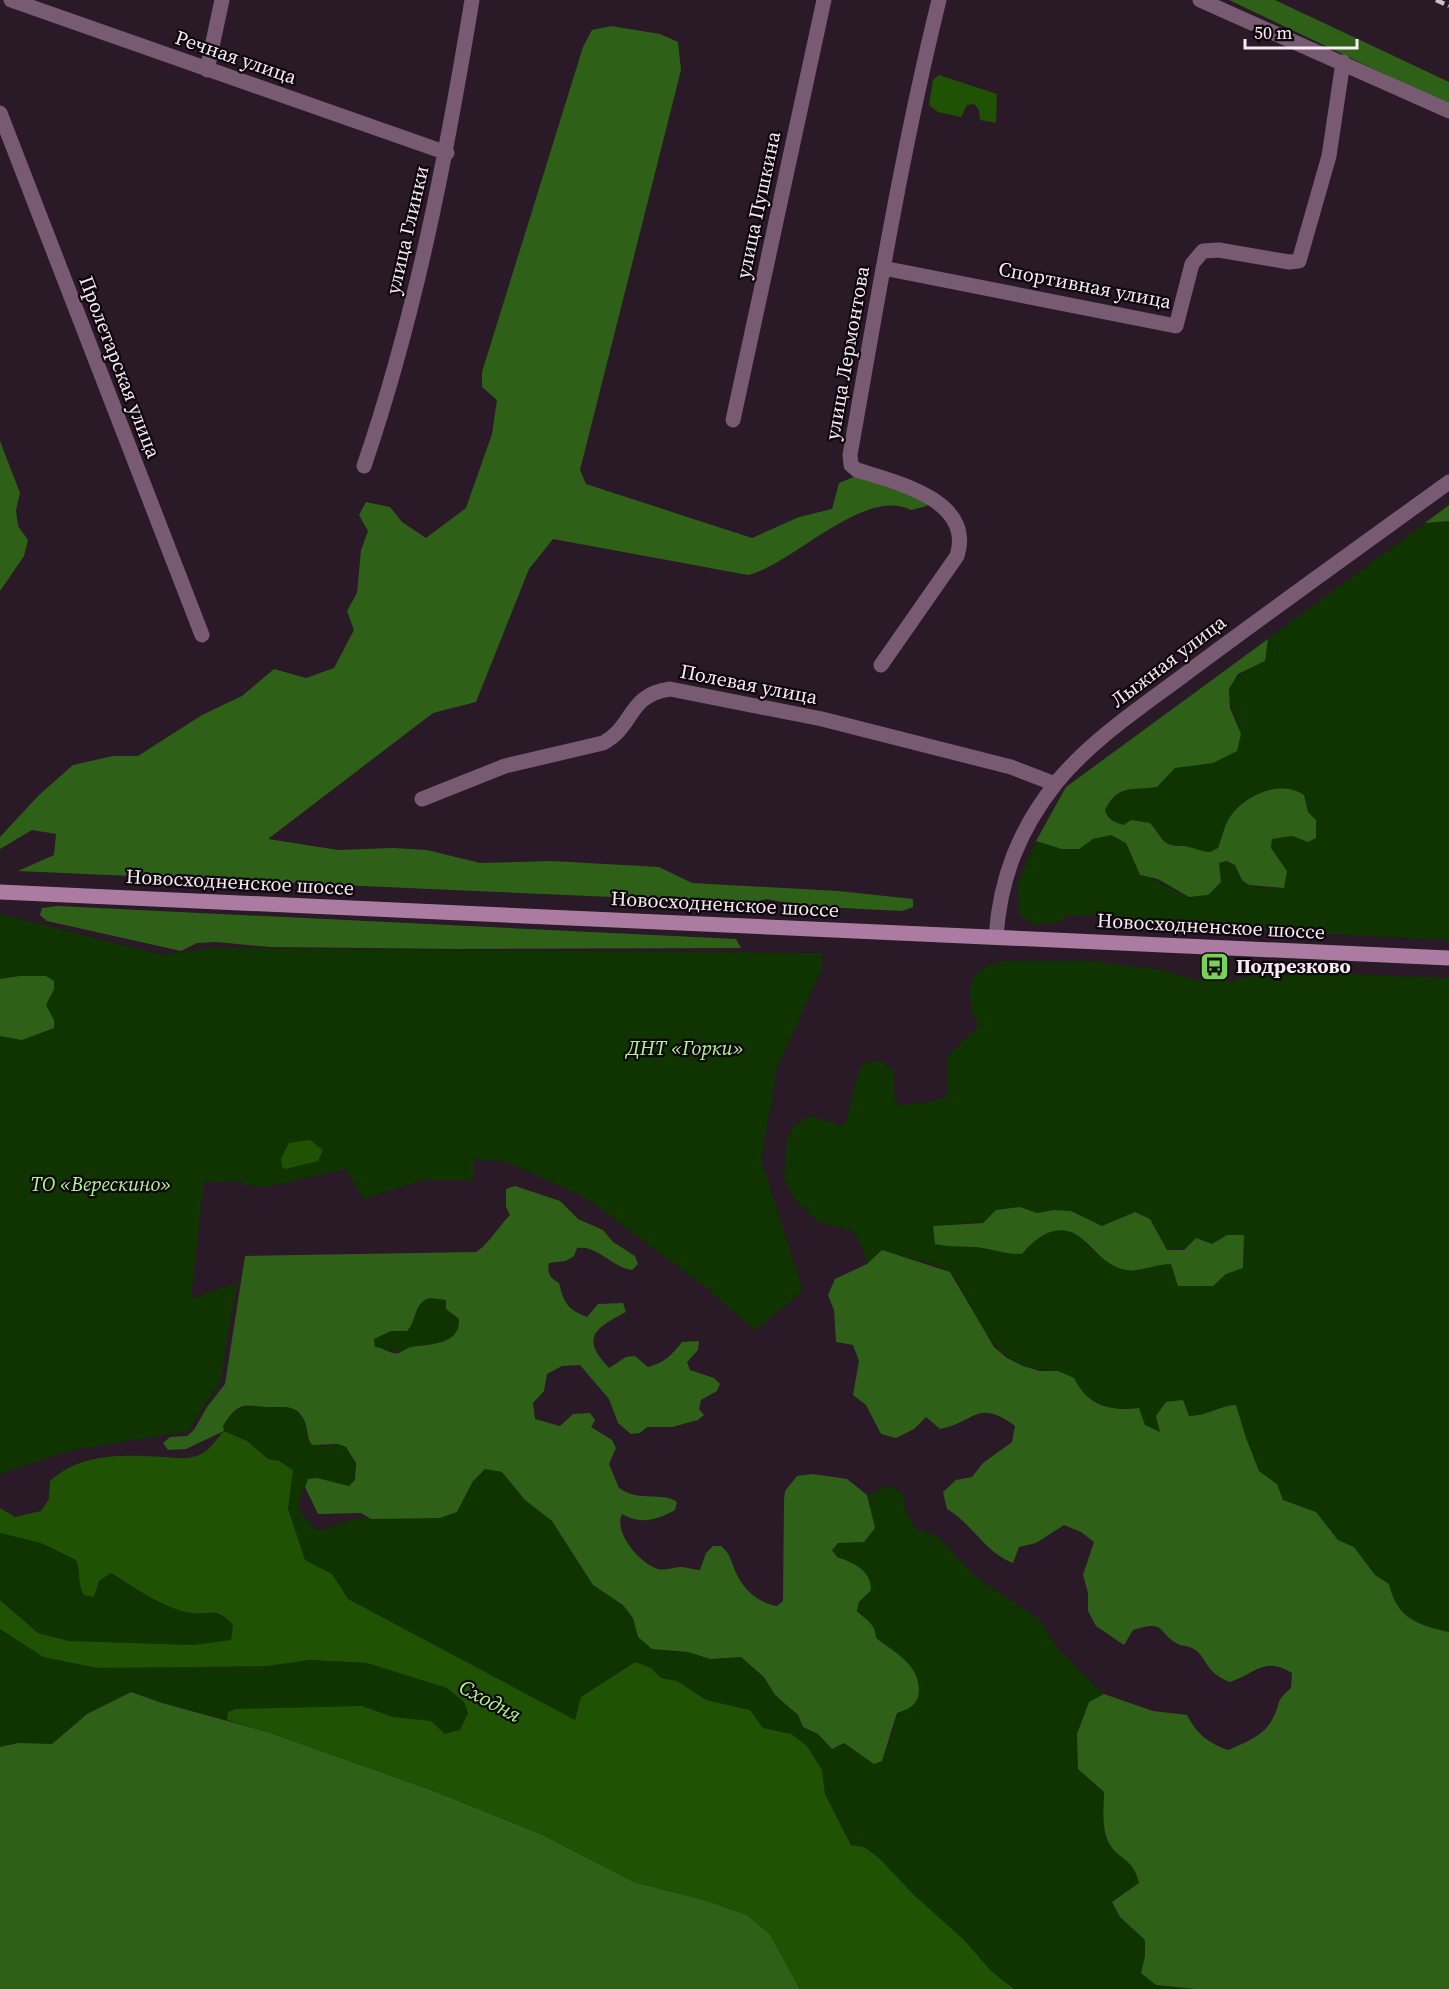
<svg xmlns="http://www.w3.org/2000/svg" width="1449" height="1989" viewBox="0 0 1449 1989" font-family="'Source Serif 4',serif">
<style>
.green{fill:#0f3400;fill-rule:evenodd}
.forest{fill:#2e6117;fill-rule:evenodd}
.water{fill:#1f5202}
.lines{fill:none;stroke-linecap:round;stroke-linejoin:round}
.street{stroke:#785a72;stroke-width:15}
.secondary{stroke:#ab7ba2;stroke-width:15}
.rail{stroke:#cec0cb;stroke-width:4.5;stroke-dasharray:9 4.5;stroke-linecap:butt}
.labels{text-anchor:middle;stroke-width:4.5;stroke-linejoin:round;paint-order:stroke}
.street-label{font-size:20px;fill:#f7eaf4;stroke:#0e070c}
.poi-label{font-size:20px;font-weight:bold;fill:#f7eaf4;stroke:#0e070c;text-anchor:start}
.park-label{font-size:20px;font-style:italic;fill:#aef694;stroke:#0e070c}
.water-label{font-size:21px;font-style:italic;fill:#aff895;stroke:#0e070c}
</style>
<rect width="100%" height="100%" fill="#2a1927"/>
<path class="green" d="M1449 521V940L1139 925 1107 916 1067 915 1060 922 1033 925 1019 915 1018 883 1036 841 1062 849H1079L1093 839 1111 835 1126 843 1140 875C1176 883 1188 915 1221 882L1219 863C1244 857 1234 880 1250 885 1260 889 1273 888 1284 888L1282 862 1271 848 1272 839 1292 836 1308 841 1316 820 1308 812 1304 795 1268 789 1260 793 1221 840 1218 848 1210 852C1202 852 1195 849 1187 847 1166 842 1172 853 1156 830 1139 827 1111 828 1105 810 1121 781 1138 792 1162 781 1166 780 1168 774 1172 771 1180 763 1193 765 1203 764L1239 726C1221 686 1228 679 1265 661L1268 639 1425 523Z
M0 914 163 955 213 948 822 953V969L777 1068 761 1159 803 1291 755 1330 706 1288 585 1197 507 1162 474 1159V1180H423L363 1199 346 1169 261 1188 253 1184 247 1187 241 1181 204 1182 191 1298 237 1283 220 1382 188 1431 68 1451 0 1474Z
M1002 961H1092L1162 970 1196 980 1214 981H1231L1267 971 1449 978V1632C1418 1625 1397 1619 1389 1584L1375 1575 1354 1547 1338 1540 1316 1512 1282 1500 1277 1483 1259 1471 1246 1438 1236 1405C1217 1406 1208 1416 1188 1416L1183 1400 1161 1432 1145 1425 1138 1408C1101 1413 1083 1395 1058 1371 1005 1371 989 1341 966 1299 961 1290 957 1277 949 1272 931 1259 903 1259 882 1250L867 1264 862 1246 853 1231 819 1222 794 1199 784 1177 787 1139 794 1125 810 1116 844 1126C852 1105 852 1083 864 1063L881 1061 895 1072 893 1088 897 1105 930 1102 947 1096 948 1063 945 1061C954 1046 968 1040 978 1026 965 995 964 970 1002 961ZM1020 1207 1037 1213 1054 1210 1071 1211 1102 1226 1135 1212 1150 1219 1166 1250 1212 1244 1227 1235 1245 1251 1243 1267 1226 1274 1213 1286 1172 1271V1264H1154L1138 1271C1124 1265 1104 1259 1091 1249 1088 1246 1085 1241 1082 1238 1060 1220 1036 1237 1021 1254 1009 1254 1000 1252 988 1249 970 1245 953 1248 935 1243L933 1226 983 1222Z
M429 1298 447 1300 451 1315 459 1319C461 1350 418 1342 402 1352L375 1347 374 1339 391 1331H407C417 1320 414 1304 429 1298Z
M249 1405 275 1408 284 1405 292 1408 305 1420 307 1438 321 1447 338 1444C356 1451 355 1464 355 1480L349 1486 308 1480C295 1505 296 1515 320 1531L353 1519 457 1512 473 1481 485 1468 502 1472 525 1500 552 1521 593 1585 623 1605 633 1618 638 1637 669 1652H688L710 1659 741 1657 764 1677 775 1695 798 1715 803 1727 818 1734 832 1749 844 1743 858 1754 889 1745 898 1712 906 1710 883 1643 876 1638C876 1624 866 1620 857 1610L871 1581C858 1560 841 1565 832 1550L837 1543H855L871 1503 867 1495 890 1485 903 1494 905 1509 915 1529 937 1536 975 1576 1040 1620 1058 1649 1104 1694 1089 1702 1078 1769 1104 1792V1828L1122 1856 1135 1867 1139 1883 1112 1902 1120 1917 1145 1940V1956L1157 1985 1196 1989H1014L991 1971 965 1941 937 1918 864 1847 852 1845 825 1794 822 1770 791 1734 763 1728 750 1710 706 1700 677 1681 661 1678 651 1668 635 1662 581 1697 575 1721 348 1599 332 1574 305 1560 288 1509 292 1470 279 1461 268 1459 247 1441 224 1431 223 1426 233 1412Z
M0 1533 41 1543 76 1560 80 1568V1588L99 1581 110 1573C135 1588 162 1608 191 1613 211 1617 214 1605 233 1625L231 1640 193 1645 69 1641 38 1633 0 1600Z
M0 1629 43 1657 97 1668 267 1666 310 1660 367 1663 447 1688 464 1702 468 1713 460 1730 445 1734 431 1721 393 1717 362 1706 228 1712 227 1720 162 1703 131 1692 87 1714 52 1744 18 1743 0 1747Z"/>
<path class="forest" d="M1229 0H1275L1449 82V105Z
M611 26 660 34 678 42 681 70 580 470 586 484 752 538 799 517 832 509 839 483 856 476 925 498 927 506 911 510C864 486 792 565 748 575L553 539 529 569 476 702 433 713 268 839 338 850 393 848 427 850 480 863 552 861 659 867 692 883 838 891 913 899V907L902 911 803 906 767 899 750 903 18 871 54 855 56 834 32 830 0 849V837L39 795 73 765 113 756H138L202 715 242 696 274 669 306 678 334 668 354 630 347 611 357 593 361 550 368 531 359 515 366 502 390 507 402 522 426 538 466 508 492 434 497 400 482 387V372L583 47 592 30Z
M0 441 20 493 16 510 18 526 28 540 24 556 0 591Z
M1449 505V521L1425 523Z
M1268 639 1265 661 1238 674 1229 689 1230 708 1241 734 1237 751 1213 763 1175 768 1157 787C1132 791 1119 783 1105 810 1108 820 1114 822 1124 825L1131 820 1150 823C1164 839 1161 846 1182 846 1191 846 1201 852 1210 852L1218 848C1222 838 1224 826 1230 817 1245 795 1280 779 1304 795L1308 812 1316 820V838L1308 842 1292 836 1272 839 1271 848 1287 871 1284 888 1249 885 1242 880 1235 865 1227 861 1219 863 1221 882 1208 895 1189 897 1158 879 1140 875 1126 843 1111 835 1093 839 1079 849H1062L1036 841 1066 787Z
M58 906 736 939 741 948 458 949 270 947 216 942 197 943 181 951 47 921 40 915 42 908Z
M20 976H46L54 981V989L46 1005 54 1020V1028L22 1040 0 1036V979Z
M515 1186 560 1201 578 1219 603 1230 613 1242 635 1256 638 1264 632 1270C611 1267 598 1245 577 1248L574 1256 566 1261 549 1263C547 1274 550 1278 559 1283 564 1303 567 1309 587 1317L598 1304 623 1303 626 1312C595 1328 580 1338 609 1368L626 1357 635 1356 648 1367C664 1363 672 1355 682 1342L699 1341 698 1350 687 1362 690 1370 714 1378 720 1384 717 1391 701 1400 699 1409 704 1415 698 1420 672 1427H647L640 1433 631 1434 618 1423 609 1399 580 1365 562 1366 547 1374 544 1391 533 1403 535 1419 560 1426 573 1414 590 1413 595 1420 591 1427 612 1440 616 1448 609 1464 619 1488C641 1503 662 1491 677 1502L675 1510C656 1520 642 1525 622 1514 613 1532 640 1564 658 1569 667 1571 673 1567 681 1567 688 1567 693 1570 700 1570L706 1553 713 1546H721C732 1555 731 1563 737 1575 745 1591 759 1603 777 1606L783 1601 784 1500 785 1491 797 1476 813 1474 847 1479 867 1495 875 1528 864 1542 838 1543 832 1550 837 1557C854 1563 871 1570 871 1590L859 1602 857 1611C866 1620 876 1624 876 1638 895 1653 919 1664 919 1691 918 1705 909 1709 897 1713L882 1761 874 1764 844 1743 832 1749 818 1734 803 1727 798 1715 775 1695 764 1677 741 1657 710 1659 688 1652 652 1649 638 1637 633 1618 623 1605 593 1585 552 1521 525 1500 502 1472 485 1469 473 1481 457 1512 440 1518 371 1519 361 1513 318 1514 305 1487 308 1479 317 1478 349 1486 355 1480 356 1463 346 1447 338 1444 312 1445C305 1436 309 1424 301 1415 294 1406 286 1407 276 1407 249 1409 242 1395 223 1426L224 1431 186 1449 168 1450 163 1443 170 1437 187 1436 194 1430 207 1407 225 1384 245 1256 476 1252C487 1246 500 1225 510 1215L506 1207V1189ZM429 1298 446 1300V1309L459 1319C461 1346 427 1344 411 1347 404 1349 400 1355 393 1353 386 1351 383 1348 375 1347L374 1339 391 1331H407C417 1321 413 1304 429 1298Z
M1020 1207 1037 1213 1054 1210 1071 1211 1102 1226 1135 1212 1150 1219 1167 1250H1184L1196 1238 1212 1244 1227 1235H1244L1243 1268 1226 1274 1213 1286H1178L1171 1264C1153 1264 1138 1274 1122 1269 1104 1264 1095 1249 1081 1238 1059 1220 1036 1237 1022 1254 1009 1254 1000 1252 988 1249 970 1245 953 1248 935 1244L933 1226 983 1223 996 1210Z
M882 1250 950 1272 994 1347 1007 1358 1023 1366 1040 1371H1058L1074 1378C1087 1405 1110 1412 1139 1408L1145 1425 1160 1432 1156 1416 1166 1402 1183 1400 1189 1416C1208 1416 1217 1406 1236 1405L1246 1438 1259 1471 1277 1484 1283 1500 1316 1512 1338 1540 1354 1547 1375 1575 1389 1584C1397 1619 1418 1625 1449 1632V1989H1196L1156 1985 1141 1973 1145 1956V1940L1120 1917 1112 1902 1139 1883C1133 1857 1119 1861 1109 1843 1101 1828 1104 1808 1104 1792L1078 1769 1077 1734 1089 1702 1104 1694 1153 1711 1187 1715C1197 1734 1208 1743 1228 1750 1246 1742 1265 1736 1274 1716 1282 1700 1274 1703 1291 1688L1292 1673C1265 1656 1256 1673 1230 1682 1203 1672 1208 1656 1192 1648 1188 1646 1182 1646 1178 1644 1157 1633 1167 1619 1133 1630L1124 1645 1096 1626 1088 1611V1593L1083 1575 1094 1542 1081 1532 1064 1525 1036 1543 1019 1547 1013 1563C984 1552 973 1524 947 1509L943 1492 956 1480 972 1477 983 1463 1012 1442 1015 1426C977 1398 976 1422 940 1429L926 1417 914 1429 896 1438 881 1434 866 1405 853 1395 859 1361 853 1345 836 1342 834 1310 828 1295 835 1279 867 1264Z
M131 1692 162 1703 268 1732 434 1791 541 1834 634 1882 705 1900 747 1915 770 1934 800 1989H0V1747L18 1743 52 1744 87 1714Z"/>
<path class="water" d="M939 75 997 94 996 123 980 120 979 110 974 104 967 105 961 117 938 112 929 105 933 80Z
M310 1140 323 1150 318 1161 286 1169 282 1167 281 1158 289 1143Z
M224 1431 247 1441 268 1459 279 1461 293 1470 288 1509 305 1560 332 1574 348 1599 575 1720 581 1697 635 1662 651 1668 661 1678 677 1681 706 1700 750 1710 763 1728 791 1734 807 1746 822 1770 825 1794 851 1845 864 1847 879 1858 914 1895 965 1941 991 1971 1014 1989H800L770 1934 747 1915 705 1900 634 1882 541 1834 434 1791 268 1732 227 1720 228 1712 236 1709 362 1706 393 1717 431 1721 445 1734 460 1730 468 1713 464 1702 447 1688 367 1663 310 1660 267 1666 97 1668 43 1657 0 1629V1600L38 1633 69 1641 193 1645 231 1640 233 1625C215 1605 211 1616 191 1613 162 1608 136 1588 111 1573L99 1581 94 1597 84 1595C77 1584 81 1571 76 1560L41 1543 0 1533V1508L15 1517 41 1511 49 1499 50 1481C82 1452 124 1455 164 1457 176 1458 190 1460 201 1454 210 1450 217 1438 224 1431Z"/>
<g class="lines">
<path class="street" d="M11 0 447 153
M1200 0 1449 111
M207 70 222 0
M0 113 202 635
M883 268 1176 326 1192 264 1203 251 1219 250 1289 262 1299 261 1329 156 1343 62
M733 420 824 0
M364 466C416 314 446 158 472 0
M881 665 957 556C975 500 895 482 857 470L851 465 850 455C877 303 902 150 939 0
M422 799 505 766 603 743C635 726 627 695 670 689L822 719 1011 767 1055 784
M996 937C1000 878 1019 830 1056 783 1092 739 1143 706 1188 672 1274 608 1362 545 1449 482"/>
<path class="secondary" d="M0 892 1449 958"/>
<path class="rail" d="M1436 0 1449 6"/>
</g>
<defs>
<symbol id="bus-square" viewBox="-11 -11 22 22"><rect x="-9" y="-9" width="18" height="18" rx="4" fill="#7ad157" stroke="#0e070c"/><path d="M-5-6H5V4H4V6H2V4H-2V6H-4V4H-5ZM-3.5-4V0h7V-4ZM-3.5 1.2v1.5H-2V1.2ZM2 1.2v1.5H3.5V1.2Z" fill="#111"/></symbol>
</defs>
<g fill-rule="evenodd">
<use href="#bus-square" x="1198" y="950" width="33" height="33"/>
</g>
<g class="labels">
<g class="street-label">
<text transform="translate(236 57) rotate(19)" y="7">Речная улица</text>
<text transform="translate(758 205) rotate(-78)" y="7">улица Пушкина</text>
<text transform="translate(407 230) rotate(-77)" y="7">улица Глинки</text>
<text transform="translate(1085 285) rotate(11)" y="7">Спортивная улица</text>
<text transform="translate(847 353) rotate(-80)" y="7">улица Лермонтова</text>
<text transform="translate(120 367) rotate(69)" y="7">Пролетарская улица</text>
<text transform="translate(1168 661) rotate(-37)" y="7">Лыжная улица</text>
<text transform="translate(749 684) rotate(11)" y="7">Полевая улица</text>
<text transform="translate(240 882) rotate(3)" y="7">Новосходненское шоссе</text>
<text transform="translate(725 904) rotate(3)" y="7">Новосходненское шоссе</text>
<text transform="translate(1211 926) rotate(3)" y="7">Новосходненское шоссе</text>
</g>
<g class="poi-label">
<text x="1236" y="973">Подрезково</text>
</g>
<g class="park-label">
<text x="685" y="1055">ДНТ «Горки»</text>
<text x="101" y="1191">ТО «Верескино»</text>
</g>
<g class="water-label">
<text transform="translate(490 1701) rotate(28)" y="7">Сходня</text>
</g>
</g>
<path d="M1245 39v9h112v-9" fill="none" stroke="#f7eaf4" stroke-width="3"/>
<text x="1254" y="39" font-size="18" fill="#f7eaf4" stroke="#0e070c" stroke-width="4.5" paint-order="stroke">50 m</text>
</svg>
